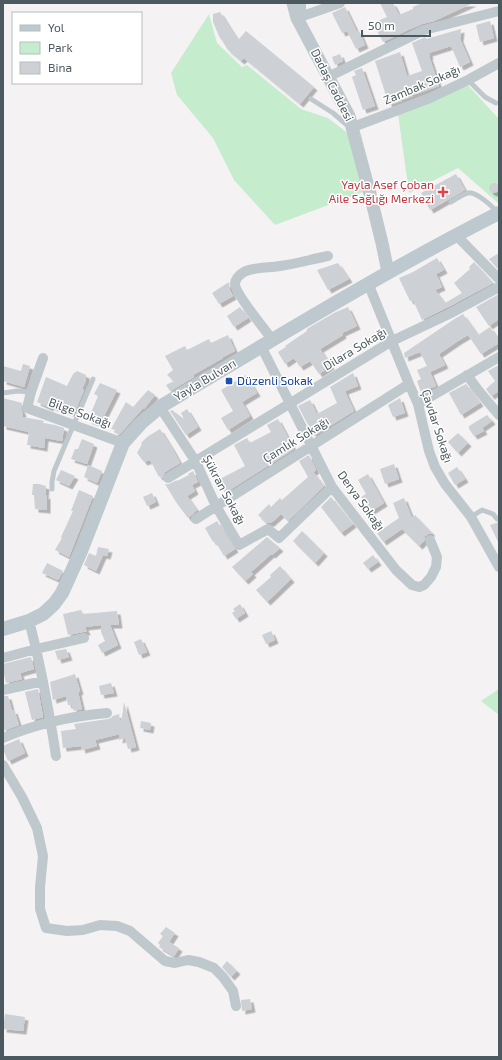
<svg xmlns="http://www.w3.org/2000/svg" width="502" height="1060" viewBox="0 0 502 1060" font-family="'Exo 2',sans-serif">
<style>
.green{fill:#c6ecce}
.building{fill:#cdd0d4;filter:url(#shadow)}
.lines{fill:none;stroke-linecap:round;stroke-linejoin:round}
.service{stroke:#bfc9cd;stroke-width:5}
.minor{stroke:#bfc9cd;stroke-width:10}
.tertiary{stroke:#bfc9cd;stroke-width:13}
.secondary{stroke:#bdc9ce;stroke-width:14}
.health-dot{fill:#e0444e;stroke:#fff;stroke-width:1.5}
.transit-dot{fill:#1a4fb4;stroke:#fff;stroke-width:1.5}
.labels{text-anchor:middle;stroke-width:3;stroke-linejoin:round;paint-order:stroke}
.street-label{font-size:12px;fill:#4c595e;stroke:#fff}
.health-label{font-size:12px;fill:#be3a42;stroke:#fff;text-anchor:end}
.transit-label{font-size:12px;fill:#164399;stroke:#fff;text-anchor:start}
</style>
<defs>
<filter id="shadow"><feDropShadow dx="3.5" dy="3.5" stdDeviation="0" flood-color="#0004"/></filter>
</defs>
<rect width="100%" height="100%" fill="#f4f2f3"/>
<path class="green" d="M209 14 217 43 242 67 247 65 301 109 328 118 349 134 363 192 275 225 234 180 213 138 177 95 171 73Z
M467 84 499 119V203H498L458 168 409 193 398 114Z
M499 689V715L481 701Z"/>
<path class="building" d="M380 3H393L399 15 413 9V7L422 3H473L434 21 422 24 408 30 383 42 373 23 387 17Z
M345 7 357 32 359 31 365 45 356 49 347 31 342 33 332 13Z
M220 12 230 28 238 40 246 31 314 87 300 104 244 58 241 61 228 50 219 36 213 22V14Z
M490 21 494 38 480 42 476 25Z
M461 29 460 39 470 62 460 67 451 46 429 53 430 56H429L439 86 413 95V96L402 100V101L389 105 375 61 400 52 407 76 422 71 412 43 425 37 426 39Z
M340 54 343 61 335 65 332 57Z
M362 68 375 106 363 110 352 77 356 75 354 71Z
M456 174 465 190 430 210 421 193Z
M489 188a5 5 0 1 1 10 0a5 5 0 1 1-10 0Z
M499 253V270L489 259Z
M437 258 444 270 436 274 442 287 435 290 445 303 462 293 454 283 470 269 469 267 474 262 493 283 446 308 422 320 413 300 410 301 399 278 413 272Z
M338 263 349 279 328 290 317 270Z
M229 282 230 290 233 296 219 304 212 293Z
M499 294V319L489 326 476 307Z
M240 307 248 318 234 327 227 316Z
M348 307 357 326 342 333 343 335 320 349 331 366 319 374 310 361 300 367 294 358 285 364 278 352 286 347 285 346 307 331 306 330 310 327 334 313Z
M463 314 478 335 490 327 499 341V343L481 354 468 335 458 341 439 354 445 365 430 372 436 386 421 392 417 381 421 379 417 370 427 366 420 352 405 358 404 353 456 318Z
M228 335 235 351 223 357V358L193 375 194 377 170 391 166 385 174 381 167 375 173 370 165 356 185 346 187 350 209 339 211 343Z
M23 364 30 366 24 387 3 381V366L21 371Z
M499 365V391L491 396 486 389 495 381 488 371Z
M77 371 86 375V380L82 389 84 390 74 414 50 406V408L37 402 46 377 67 386 73 374Z
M353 373 358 386 345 391 347 396 354 411 314 436 298 406 310 400 317 414 337 403 330 387Z
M246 375 257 393 242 402 250 416 228 430 221 418 233 411 221 390Z
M100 383 117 390 100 424 88 420 98 396 94 394Z
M466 384 480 403 461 415 449 393Z
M148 390 155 395 144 409 143 408 119 435 114 432 115 430 111 429 126 402 133 407Z
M3 398 22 403 21 409 23 413 22 417 40 420 44 421 43 423 55 425 64 428 62 441 45 438 44 448 27 445 29 432 3 426Z
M400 398 405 413 393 417 388 405Z
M187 409 198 427 186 435 170 411 172 410 184 419 181 413Z
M487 415 492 421 482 428 484 431 474 436 469 429V426Z
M278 419 294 449 225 493 218 480 245 466 234 445 247 438 250 443 271 432 267 425Z
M160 429 173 450 180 463 165 472 162 478 160 476 159 477 150 460 144 462 137 453 142 444 141 443 147 437Z
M458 433 468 443 458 453 448 442Z
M82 439 94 444 87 464 71 459 75 449H78Z
M309 455 316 470 313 472 324 486 288 521 281 514 271 523H266L258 515 269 504 271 507 280 498 282 500 308 477 299 461Z
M394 464 399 479 385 484 380 469Z
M88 465 102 471 97 483 84 477Z
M457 467 465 479 455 485 448 473Z
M61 470 75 476 69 486 56 480Z
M193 471 198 482 192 485 195 491 187 496 197 510 188 518 176 502 165 484H169L177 480V481L189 475 188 474Z
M368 474 384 503 371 511 361 497 366 494 358 480Z
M33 484H39L46 486 45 496 47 495V510L35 509 34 495H32Z
M79 490 93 496 69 557 55 550 62 538 61 537 73 511H71Z
M152 493 156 502 147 506 143 497Z
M331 497 353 524 341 533 321 507Z
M404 498 412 518 415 515 432 533 428 534 425 536 424 541 419 546 402 529 383 542 377 533 399 518 393 503Z
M217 521 235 549 224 556 215 541 213 542 205 528Z
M499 522V544L490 525Z
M302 531 324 553 315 563 293 541Z
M267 537 280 548 272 555 271 554 260 564 251 572 253 574 245 581 232 567Z
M98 547 109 549 107 556 103 555 96 571 84 565 89 553 96 556Z
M373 555 378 562 368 569 363 563Z
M47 563 63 571 58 580 42 573Z
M280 566 291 579 267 602 256 590 271 577 270 575Z
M240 604 245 613 236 619 232 613 235 611 233 609Z
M81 610 83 614 117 611 119 625H110L118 645 102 653 98 645 105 641 101 632V625L85 627 87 632H83L68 635 63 614Z
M271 631 275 640 266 644 262 635Z
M141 639 147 652 139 655 134 642Z
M66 649 69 657 58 660 55 651Z
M31 657 34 669 20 673 22 679 6 683 3 670V664Z
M75 674 80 691 78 692 82 709 74 711 72 705H68L66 696 53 700 50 682Z
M111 683 114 693 101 695 99 686Z
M38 689 43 717 32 720 25 692Z
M3 696H8L12 711 14 710 19 725 3 731Z
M124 702 136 747 128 749 125 738 119 740 120 734 95 740 97 746 82 750 81 746 63 748 61 731 76 729 74 724 108 719 111 718 113 716 119 714 121 725Z
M141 721 151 723 150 730 140 728Z
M19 739 25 753 8 761 3 749V746Z
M166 927 175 933 169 942 179 948 174 956 159 947 160 945 158 943 163 936 160 934Z
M227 961 237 971 231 977 222 967Z
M250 999 252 1009 242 1011 241 1000Z
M5 1014 25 1017 23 1031 3 1029Z"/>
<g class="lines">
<path class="service" d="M468 80 485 97 496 103
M311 99 333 113 347 125 350 126
M451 202C456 199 462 195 468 193 476 191 493 207 497 212
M3 393 17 391 31 392
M52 489V482L54 471 93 379
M471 517 482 510 493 514 497 519"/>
<path class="minor" d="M301 3V17
M297 18 340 3
M328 77 424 30 499 11
M353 127 430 98 468 80 499 63
M456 235 499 279
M368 283 409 384 418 404 429 451 435 467 445 484 471 517 499 567
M272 339C265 330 235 293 235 284 235 279 240 274 244 272 253 267 269 268 280 266 296 264 312 259 328 256
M261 346 332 487 396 570 412 585 419 587 424 585 431 577 436 567 437 557 430 540
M43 358 31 392 27 408 123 443
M467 375 478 390 499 415
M418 404 499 357
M160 407 196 462 216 506 239 545 268 529 279 538 332 487
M168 478 392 341 449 314 499 287
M196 519 409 384
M29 621C41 665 49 711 56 756
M3 658 36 649 84 638
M3 690 43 681
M3 738C35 724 73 716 107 713
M3 765 22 797 37 828 43 856 40 887V909L46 928 67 931 83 930 100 925 117 926 130 931 165 961 175 963 188 960 199 962 214 968 223 977 233 991 236 1006"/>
<path class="tertiary" d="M293 3 297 18 349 116 370 194 382 243 388 272"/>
<path class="secondary" d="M3 629 29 621 43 614 54 604 62 593 81 551 123 443 141 423 160 407C272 340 383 272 499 213"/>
</g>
<path class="health-dot" d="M441 186h4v4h4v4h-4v4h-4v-4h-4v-4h4z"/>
<rect class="transit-dot" x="225" y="377" width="8" height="8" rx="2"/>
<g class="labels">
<g class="street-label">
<text transform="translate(332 85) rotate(63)" y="4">Dadaş Caddesi</text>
<text transform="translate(422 85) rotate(-23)" y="4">Zambak Sokağı</text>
<text transform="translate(355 349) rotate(-31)" y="4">Dilara Sokağı</text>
<text transform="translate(205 380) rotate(-31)" y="4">Yayla Bulvarı</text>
<text transform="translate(80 413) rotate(20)" y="4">Bilge Sokağı</text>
<text transform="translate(437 426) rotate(72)" y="4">Çavdar Sokağı</text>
<text transform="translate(296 440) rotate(-32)" y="4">Çamlık Sokağı</text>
<text transform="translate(224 490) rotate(62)" y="4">Şükran Sokağı</text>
<text transform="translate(361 501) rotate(54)" y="4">Derya Sokağı</text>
</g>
<g class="health-label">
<text x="434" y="189">Yayla Asef Çoban<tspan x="434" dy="14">Aile Sağlığı Merkezi</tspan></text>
</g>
<g class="transit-label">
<text x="237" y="385">Düzenli Sokak</text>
</g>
</g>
<rect width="502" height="1060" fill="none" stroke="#4c595e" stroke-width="8"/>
<rect x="12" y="12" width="130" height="72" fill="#ffffff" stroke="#b7bdbf"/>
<rect x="20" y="25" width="20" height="6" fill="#bdc9ce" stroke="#b7bdbf"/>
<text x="48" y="32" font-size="12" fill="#4c595e">Yol</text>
<rect x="20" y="42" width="20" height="12" fill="#c6ecce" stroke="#b7bdbf"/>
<text x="48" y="52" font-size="12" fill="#4c595e">Park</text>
<rect x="20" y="62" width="20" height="12" fill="#cdd0d4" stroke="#b7bdbf"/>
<text x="48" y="72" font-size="12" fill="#4c595e">Bina</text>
<path d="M362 30v6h68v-6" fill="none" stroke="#4c595e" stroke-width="2"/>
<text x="368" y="30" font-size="12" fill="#4c595e" stroke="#ffffff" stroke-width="3" paint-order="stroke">50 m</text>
</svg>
